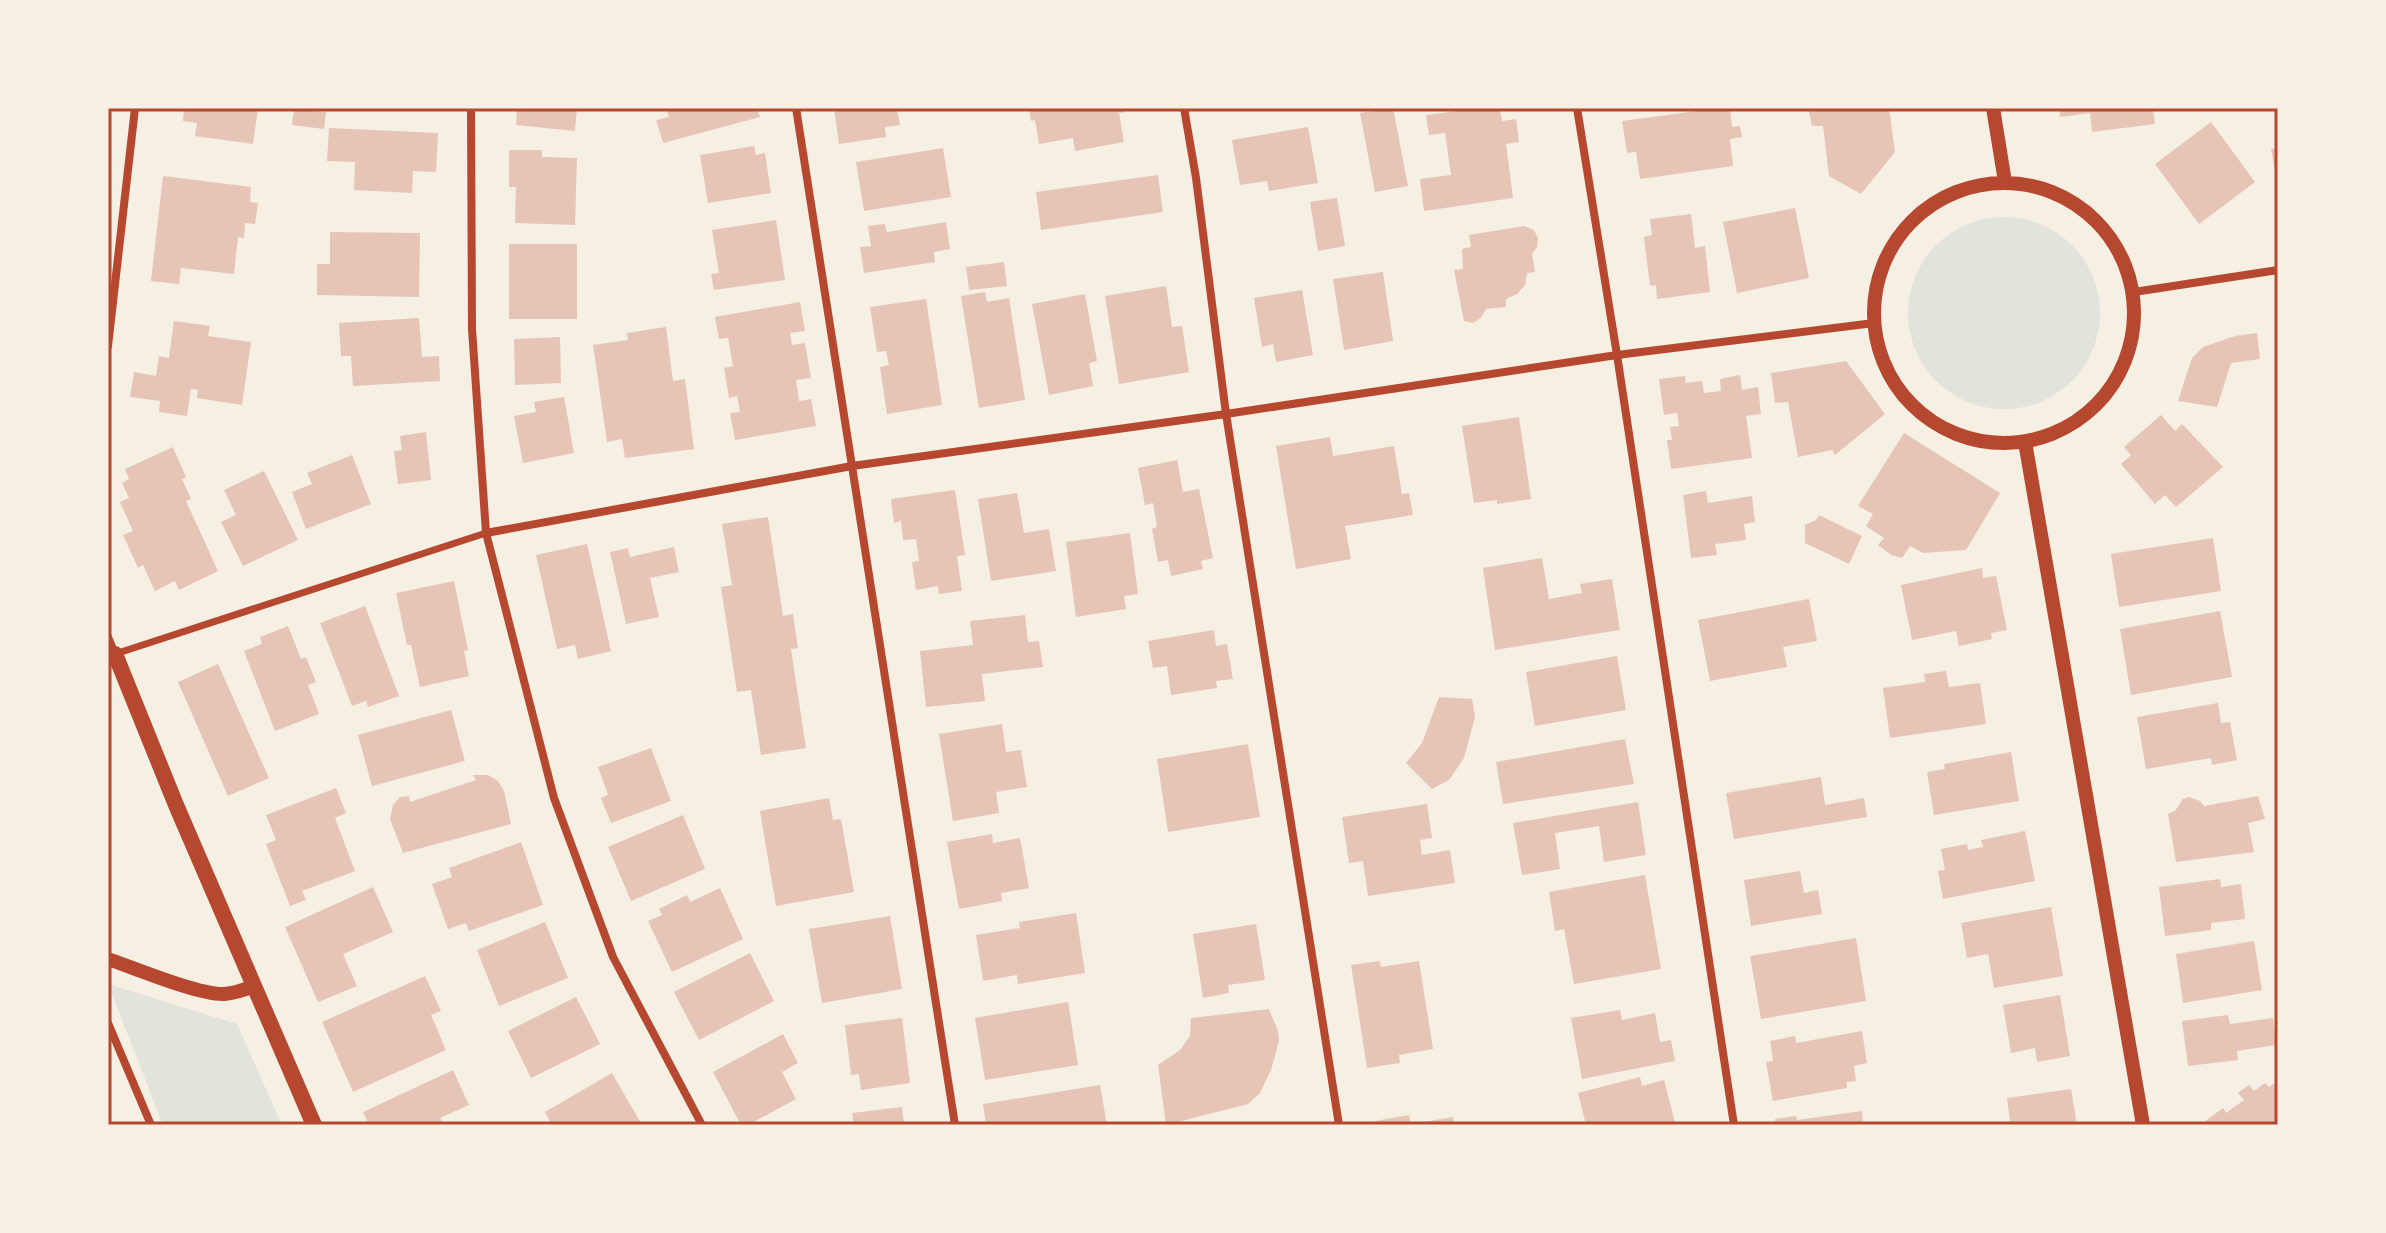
<svg xmlns="http://www.w3.org/2000/svg" width="2386" height="1233" viewBox="0 0 2386 1233" font-family="Commissioner,sans-serif">
<style>
.green{fill:#e2e4dc}
.building{fill:#e6c5b7}
.lines{fill:none;stroke-linecap:round;stroke-linejoin:round}
.pedestrian{stroke:#b5482f;stroke-width:7}
.minor{stroke:#b5482f;stroke-width:8}
.tertiary{stroke:#b5482f;stroke-width:14}
.secondary{stroke:#b5482f;stroke-width:16}
.neatline{fill:none;stroke:#b5482f;stroke-width:3}
</style>
<rect width="100%" height="100%" fill="#f6efe4"/>
<path class="green" d="M1908 313a96 96 0 1 1 192 0a96 96 0 1 1-192 0Z
M108 984 237 1024 282 1125H163Z"/>
<path class="building" d="M184 108H258L253 144 195 136 197 123 183 121Z
M517 108H577L575 131 516 125Z
M666 108H757L760 117 663 143 656 120 669 117Z
M834 108H897L900 125 885 127 886 137 839 144Z
M1029 108H1124L1125 112 1119 113 1124 142 1075 151 1073 138 1039 144 1035 120 1031 121Z
M1393 108 1408 186 1375 192 1360 113Z
M1481 108H1500L1502 121 1516 119 1519 142 1506 144 1513 198 1424 211 1420 179 1451 175 1445 133 1429 135 1426 115Z
M1719 108H1730L1732 127 1740 126 1742 137 1730 139 1733 166 1640 179 1636 152 1627 153 1622 121Z
M1808 108H1889L1895 152 1861 194 1829 176 1823 126H1812Z
M2059 108H2153L2155 124 2092 132 2090 113 2060 117Z
M294 109 326 112 324 129 292 125Z
M2211 122 2255 182 2199 224 2155 164Z
M1308 127 1318 183 1269 191 1267 181 1240 185 1232 140Z
M329 128 438 133 436 172 413 171 412 193 354 190 355 162 327 161Z
M754 146 756 155 765 153 771 193 708 203 700 155Z
M943 148 951 197 864 211 856 162Z
M2278 148V178H2276L2271 149Z
M509 150H542V157L577 158 575 225 515 223 516 187H509Z
M1158 175 1163 212 1041 230 1036 192Z
M163 176 251 187 250 202 258 203 255 224 245 223 244 238 238 237 234 274 181 268 179 284 151 281Z
M1337 198 1345 246 1318 251 1310 202Z
M1795 208 1809 278 1737 293 1723 222Z
M1691 214 1695 248 1705 246 1710 292 1657 299 1656 285 1650 286 1644 237 1652 235 1650 219Z
M776 220 785 280 714 290 711 274 719 273 712 230Z
M946 222 950 249 934 252 935 262 864 273 860 247 871 246 868 226 885 224 887 232Z
M1524 226 1534 230 1538 238 1537 247 1532 254 1535 272 1527 273 1525 285 1517 294 1506 299V307L1486 309 1481 318 1473 323 1464 321 1454 270 1463 269 1462 249 1471 247 1469 235Z
M330 232 420 233 419 297 317 295V264H330Z
M509 244H577V319H509Z
M1004 262 1007 286 969 290 966 267Z
M1383 272 1393 341 1344 350 1333 279Z
M1166 286 1172 327 1182 326 1189 372 1119 384 1105 296Z
M1302 290 1313 355 1276 362 1273 344 1262 347 1254 298Z
M985 292 987 302 1009 298 1025 400 979 408 961 296Z
M1085 294 1097 361 1089 363 1093 386 1049 395 1032 304Z
M926 299 942 405 887 414 880 367 889 365 886 351 877 352 870 307Z
M800 302 805 331 790 333 792 345 805 343 811 378 796 380 799 401 811 399 816 426 735 440 730 413 740 412 737 396 729 398 724 368 733 366 728 338 719 339 715 317Z
M419 318 422 357 439 356 440 381 353 386 351 356H341L339 323Z
M174 321 210 326 208 336 251 342 242 405 197 398 198 390 191 389 187 416 159 412 160 401 130 397 134 372 156 376 159 356 169 358Z
M666 327 673 381 685 379 694 449 625 458 622 439 607 442 593 345 628 340 627 333Z
M2257 333 2260 359 2231 363 2217 407 2178 401 2192 358 2203 347 2235 336Z
M560 337 561 383 515 385 514 339Z
M1846 361 1885 414 1835 455 1832 450 1798 457 1788 402 1775 403 1771 373Z
M1740 375 1742 390 1758 387 1761 414 1746 416 1752 458 1671 469 1667 440H1672L1670 427 1679 426 1677 413 1664 415 1659 379 1685 376 1686 383 1702 381 1704 393 1721 391 1720 379Z
M564 397 574 453 523 463 514 416 536 412 534 402Z
M2161 415 2175 431 2182 424 2223 467 2176 507 2165 495 2155 504 2121 464 2131 455 2124 447Z
M1519 417 1531 499 1497 504V500L1474 503 1462 426Z
M426 432 431 480 398 484 394 451 402 450 400 436Z
M1904 433 2000 493 1966 550 1923 553 1910 546 1902 558 1891 555 1878 545 1884 538 1866 526 1873 514 1858 506Z
M1330 437 1333 456 1394 446 1402 494 1409 493 1413 515 1345 526 1351 559 1296 569 1276 446Z
M173 447 186 477 182 479 191 499 186 501 218 571 179 590 175 581 155 591 143 565 138 568 123 535 133 531 120 502 129 498 122 483 129 479 125 469Z
M352 455 371 504 306 529 292 492 312 484 307 473Z
M1177 460 1183 492 1199 489 1213 558 1201 561 1203 569 1171 576 1168 560 1158 562 1152 529 1157 527 1153 503 1145 505 1138 468Z
M264 471 298 540 243 566 221 522 236 515 224 490Z
M955 490 965 555 957 556 962 591 939 594 938 586 916 590 912 562 919 561 916 539 903 540 901 521 894 523 891 499Z
M1706 491 1708 503 1752 496 1755 522 1744 524 1746 540 1715 544 1717 555 1691 558 1683 495Z
M1017 493 1024 533 1049 529 1056 571 991 581 978 499Z
M1819 515 1862 536 1849 564 1805 543V525L1816 520Z
M768 517 783 616 793 614 798 648 791 649 806 748 761 755 751 690 737 692 721 587 732 585 722 524Z
M1130 533 1138 594 1124 596 1126 609 1076 617 1066 542Z
M2213 538 2221 591 2119 607 2111 554Z
M587 544 611 651 578 659 575 645 557 649 536 555Z
M674 547 679 572 650 578 659 617 626 624 610 552 628 548 630 557Z
M1542 558 1549 599 1582 593 1580 584 1612 579 1620 630 1495 650 1483 568Z
M1982 568 1983 578 1996 576 2007 630 1991 633 1992 639 1959 646 1956 631 1912 640 1901 585Z
M454 581 468 650 464 651 469 676 420 687 411 645H407L396 593Z
M1809 599 1817 641 1783 647 1787 667 1710 681 1698 620Z
M365 606 399 696 368 707 366 701 352 706 320 623Z
M2220 611 2232 677 2131 695 2120 629Z
M1025 615 1028 642 1039 641 1043 667 982 674 985 701 926 707 920 651 973 645 970 621Z
M288 626 301 659 306 657 316 682 308 685 319 714 275 731 244 651 262 644 260 637Z
M1214 630 1216 646 1227 644 1233 679 1216 681 1217 688 1171 695 1167 666 1153 668 1148 641Z
M1617 656 1626 710 1535 726 1526 672Z
M218 664 269 778 228 796 178 682Z
M1946 671 1949 687 1980 683 1986 724 1890 738 1883 688 1925 682 1924 674Z
M1439 697 1472 699 1475 717 1464 758 1449 780 1432 789 1406 763 1422 743Z
M2218 703 2221 723 2230 722 2237 760 2212 765 2211 758 2146 769 2137 717Z
M451 710 465 761 372 786 358 735Z
M1002 724 1006 752 1021 750 1027 787 996 792 999 813 953 821 939 734Z
M1625 739 1634 784 1503 804 1496 762Z
M1248 744 1260 817 1168 832 1157 759Z
M651 748 671 801 611 823 601 798 608 795 598 767Z
M2011 752 2019 801 1934 815 1927 772 1945 769 1944 764Z
M473 775H488L498 781 504 791 511 824 403 853 390 819 393 805 400 797 409 796 410 802 476 780Z
M1821 777 1825 805 1864 798 1867 817 1734 839 1726 793Z
M336 788 346 813 335 818 355 871 302 891 306 900 290 906 266 844 276 840 266 815Z
M2258 796 2265 819 2248 823 2254 852 2176 862 2168 814 2175 811 2183 799 2189 797 2200 801 2204 806Z
M829 798 833 820 841 819 854 892 776 906 760 811Z
M1638 802 1646 855 1604 862 1599 826 1555 833 1560 869 1522 875 1513 823Z
M1427 804 1432 838 1420 840 1422 855 1450 850 1455 883 1368 896 1363 861 1349 863 1342 817Z
M683 815 705 869 631 901 608 847Z
M2025 831 2035 881 1943 899 1938 871 1945 870 1941 849 1967 844 1968 850 1983 847 1981 840Z
M992 834 993 843 1020 838 1029 888 1001 893 1002 901 959 909 947 842Z
M521 842 543 905 469 931 466 923 448 929 432 884 452 877 449 868Z
M1800 871 1804 893 1818 890 1822 914 1751 926 1744 880Z
M1645 875 1661 969 1574 984 1564 929 1555 931 1549 892Z
M2220 879 2221 887 2241 884 2245 919 2211 923V930L2165 936 2159 887Z
M373 887 393 932 343 954 357 986 318 1002 285 927Z
M720 888 743 939 672 972 648 921 662 915 659 909 687 895 690 902Z
M2051 907 2063 976 1994 988 1988 954 1967 958 1961 923Z
M1076 913 1085 973 1018 984 1017 975 983 981 976 935 1020 928 1019 922Z
M890 916 902 989 822 1003 809 929Z
M545 922 568 978 499 1006 477 950Z
M1256 924 1265 980 1228 985 1229 993 1203 998 1193 934Z
M1856 938 1866 1001 1761 1019 1750 956Z
M2254 941 2262 990 2183 1003 2176 954Z
M750 953 774 1001 699 1040 674 992Z
M1380 961 1381 967 1419 961 1433 1049 1399 1055 1400 1063 1367 1068 1351 965Z
M425 976 441 1011 431 1015 446 1050 353 1092 322 1022Z
M2060 995 2070 1056 2037 1062 2035 1048 2011 1053 2003 1005Z
M576 997 600 1044 531 1078 508 1031Z
M1068 1002 1078 1065 985 1080 975 1018Z
M1269 1009 1278 1031 1279 1041 1271 1070 1260 1093 1248 1104 1166 1125 1158 1065 1180 1050 1190 1036 1191 1018Z
M1620 1010 1622 1020 1655 1013 1660 1042 1671 1040 1675 1061 1582 1079 1571 1018Z
M2228 1015 2230 1024 2273 1018 2276 1045 2237 1051 2238 1060 2188 1066 2182 1021Z
M902 1018 910 1083 861 1090 859 1074 851 1075 845 1025Z
M1862 1031 1867 1063 1854 1066 1856 1081 1846 1082 1847 1088 1773 1101 1766 1062 1773 1061 1770 1041 1795 1036 1796 1043Z
M783 1034 798 1063 782 1072 796 1099 748 1125H741L713 1072Z
M453 1070 469 1105 440 1118 444 1125H369L363 1112Z
M612 1073 642 1125H552L545 1112Z
M1640 1077 1642 1086 1664 1080 1675 1122 1668 1125H1586L1578 1093Z
M2278 1081V1125H2200L2223 1108 2226 1113 2244 1100 2238 1093 2249 1085 2254 1091 2265 1083 2269 1087Z
M1100 1085 1107 1125H986L983 1104Z
M2071 1089 2077 1125H1999L2010 1121 2007 1098Z
M902 1107 904 1125H854L852 1113Z
M1862 1111 1863 1125H1776L1775 1119 1796 1116 1797 1120Z
M1409 1115 1411 1125H1376L1375 1121Z
M1453 1117 1454 1125H1419L1418 1123Z"/>
<g class="lines">
<path class="pedestrian" d="M115 654 486 533"/>
<path class="minor" d="M471 108 472 329 486 533 554 798 613 957 702 1125
M796 108 955 1125
M1184 108 1196 178 1226 414 1339 1125
M1577 108 1617 355 1734 1125
M2134 292 2278 270
M108 346 135 108
M486 533 852 466 1226 414 1617 355 1874 323
M108 637 115 654
M108 1023 151 1125"/>
<path class="tertiary" d="M1993 108 2005 182
M1874 313a130 130 0 1 1 260 0a130 130 0 1 1-260 0Z
M2025 442 2143 1125
M108 959C134 968 199 995 224 994 235 993 244 990 254 986"/>
<path class="secondary" d="M108 656 115 654 176 805 314 1125"/>
</g>
<rect width="2386" height="1233" fill="none" stroke="#f6efe4" stroke-width="220"/>
<rect x="110" y="110" width="2166" height="1013" class="neatline"/>
</svg>
